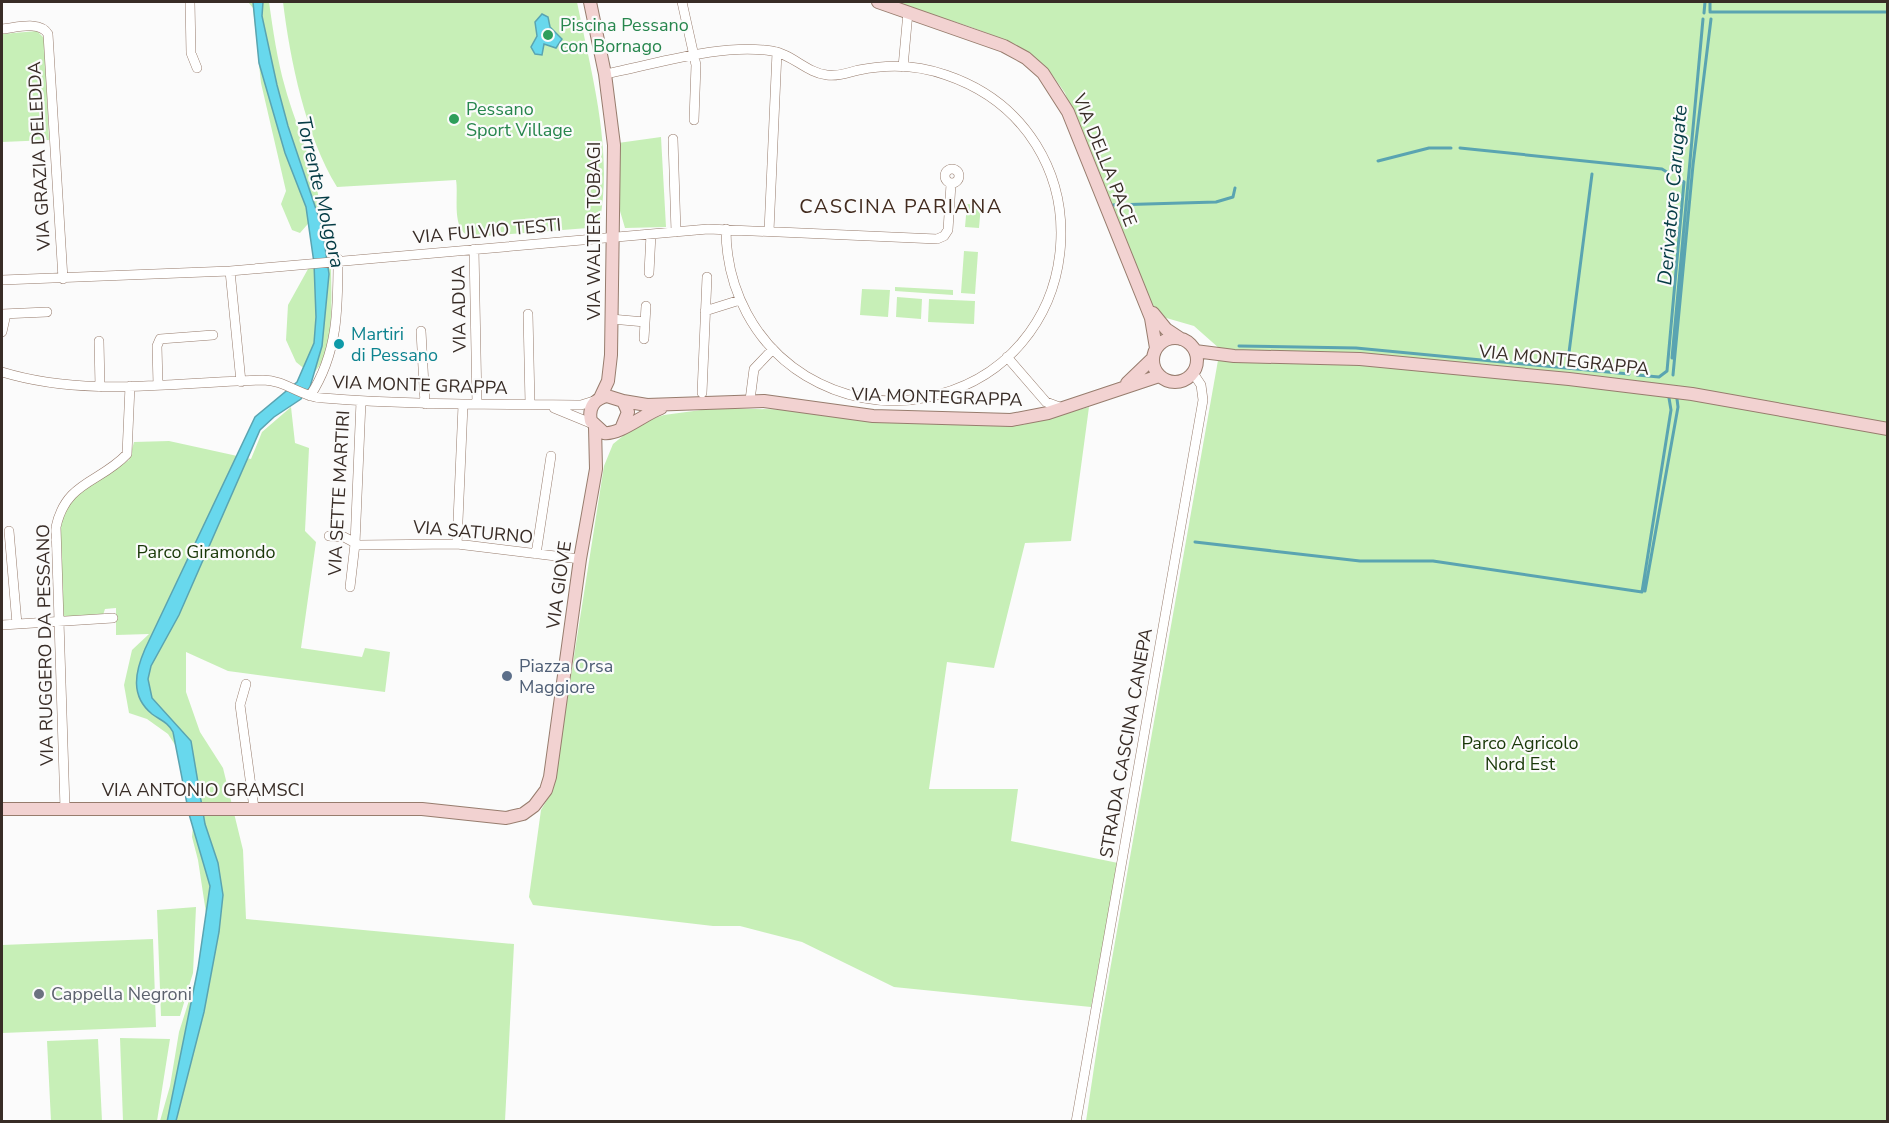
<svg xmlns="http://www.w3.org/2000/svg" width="1889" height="1123" viewBox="0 0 1889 1123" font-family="'Nunito Sans',sans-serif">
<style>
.green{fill:#c7efb7}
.water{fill:#68d8ed;stroke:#5aa4b1;stroke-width:1.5}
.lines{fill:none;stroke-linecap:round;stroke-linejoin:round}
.stream{stroke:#5aa4b1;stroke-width:3}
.street-casing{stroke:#977c6d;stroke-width:10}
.secondary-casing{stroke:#977c6d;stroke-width:14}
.street{stroke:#fff;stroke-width:9}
.secondary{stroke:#f2d2d1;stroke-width:12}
.leisure-dot{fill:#2e9e5b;stroke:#fbfbfb;stroke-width:2}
.culture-dot{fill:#0f9aa8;stroke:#fbfbfb;stroke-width:2}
.service-dot{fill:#5c6f8a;stroke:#fbfbfb;stroke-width:2}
.worship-dot{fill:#6b7280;stroke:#fbfbfb;stroke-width:2}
.labels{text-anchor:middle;stroke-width:4.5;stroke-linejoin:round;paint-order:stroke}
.leisure-label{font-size:18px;fill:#27864d;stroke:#fbfbfb;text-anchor:start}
.street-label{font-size:18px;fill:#382c26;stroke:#fbfbfb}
.culture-label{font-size:18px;fill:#0d838f;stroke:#fbfbfb;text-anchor:start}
.park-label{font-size:18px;fill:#193808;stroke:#fbfbfb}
.service-label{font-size:18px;fill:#4e5e75;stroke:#fbfbfb;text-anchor:start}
.worship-label{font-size:18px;fill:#5b616d;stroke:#fbfbfb;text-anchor:start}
.water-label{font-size:20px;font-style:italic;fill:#053c45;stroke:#fbfbfb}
.neighbourhood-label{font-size:20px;letter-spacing:1.5px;fill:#422b1e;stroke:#fbfbfb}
</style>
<rect width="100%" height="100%" fill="#fbfbfb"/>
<path class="green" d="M248 2H269C273 30 277 59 285 87 296 128 317 167 320 210L300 233 292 230 281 204 286 191 261 83 253 8Z
M283 2H577C591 72 613 148 600 220L588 228 472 237C450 232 459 196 456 180L337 187C306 137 290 60 283 2Z
M890 2H1887V1121H1086L1101 1021 1220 349 1194 326 1156 315 1139 285 1065 93C1056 80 1047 66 1034 57 995 30 936 17 890 2Z
M37 31 45 39 49 140 2 142V34Z
M661 137 666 227 625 228 620 211 618 143Z
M967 204 981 205 979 228 965 227Z
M964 251 978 252 975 294 961 293Z
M312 268H331C331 299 336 354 312 375L296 362 286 340 288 305 308 269Z
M895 287 953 290V295L895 291Z
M862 289 890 290 888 317 860 315Z
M897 297 922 299 921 319 896 317Z
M929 299 975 301 974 324 928 322Z
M291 407 295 443 309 448 305 531 316 542 301 648 362 657 365 648 390 652 385 692 228 671 186 652V692L200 732 223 768 243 850 246 919 514 944 505 1121H160L170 1086 179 1032 205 950 208 926 198 860 192 837 196 793 181 754 168 734 147 719 129 713 124 685 132 650 149 634 116 635V608L105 609 103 615 63 617C62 588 53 533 67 507 78 486 110 472 129 460L134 442 169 441 251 459 262 432Z
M1089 407 1071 541 1025 543 994 668 947 662 929 789H1018L1011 841 1118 863 1091 1007 894 987 802 942 740 926H713L533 905 529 897 541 810 553 790 604 466 613 444 639 423 664 415 716 408 800 410 866 421 1022 425Z
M196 907 193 973 180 1016H161L157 910Z
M153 939 156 1027 2 1033V945Z
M120 1038 170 1039 157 1121H123Z
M98 1039 102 1121H51L47 1041Z"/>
<path class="water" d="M253 2H263L262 16 277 85 288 126 322 227 329 274 322 346 310 387 301 399 274 417 260 430 179 615 151 666 148 679 152 698 191 741 205 824 218 863 223 895 219 932 204 1012 176 1121 167 1122 198 968 210 886 189 814 173 732C168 722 160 720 152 714 130 696 135 672 145 649L255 417 297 382 314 343 316 317 314 263 306 207 285 153 259 63Z
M542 14 548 17 550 27 562 39 556 48 544 44 542 55 535 54 531 47 537 36 535 22Z"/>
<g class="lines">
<path class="stream" d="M1710 11V2
M1710 12H1888
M1704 13 1705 2
M1460 148 1662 169 1670 174
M1378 161 1429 148H1451
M1112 205 1216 202 1233 197 1235 188
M1239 346 1356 348 1629 374
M1672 358 1703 19
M1567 368 1592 174
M1637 375 1659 377 1667 371 1684 182 1679 180
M1673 375 1693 165 1711 19
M1195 542 1360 561H1433L1642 592 1671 410 1669 398
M1645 591 1678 407 1677 399"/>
<defs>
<path id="street" d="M190 2 191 53 197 68
M682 2 696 65 694 120
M2 29C15 28 40 20 48 34L63 279
M903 67 908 12
M605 74C657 64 720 43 772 51 792 54 807 73 827 75 839 77 849 72 859 70 888 64 918 65 946 75 1111 131 1094 367 923 398 883 406 841 397 806 376 755 345 726 289 726 229
M673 139 676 232
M945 176a7 7 0 1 1 14 0a7 7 0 1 1-14 0Z
M769 231 777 52
M474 249 477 404
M230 271 241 382
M649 273 651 234
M2 280 230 271 708 229 937 239 944 236 948 230 951 184
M705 311 740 300
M2 314 47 312
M528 314 530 404
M611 319 645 322
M421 331 425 404
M2 332 6 314
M644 339 646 306
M99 341 100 387
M1007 357 1046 402 1062 408
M2 372C87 398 175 382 263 380 285 380 301 397 323 398 409 405 495 404 581 405L597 400
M158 385 157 346 160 339 213 335
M702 393 707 277
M310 396C338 353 338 309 338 259
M750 400 754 369 773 349
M554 408 593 424
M9 531 17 624
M329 536 344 537 359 545 457 544 580 559
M457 544 463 405
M536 554 551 456
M350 587 355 544 361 401
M2 625 113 618
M246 684 240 705 254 808
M65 808 56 527C66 481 100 483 127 454L130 386
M1076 1122 1203 400 1201 385 1193 373"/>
<path id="secondary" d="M590 2 605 74 614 145 611 355 608 381 600 398
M878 2 1004 46 1026 58 1043 73 1068 112 1151 318 1156 348
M1153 313 1166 329 1181 339
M1153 360a22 22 0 1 1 44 0a22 22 0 1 1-44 0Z
M1195 351 1234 356 1360 359 1569 379 1692 394 1888 429
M1127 383 1153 358
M623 401 647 405 764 401 873 416 1011 420 1048 413 1159 376
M621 429 628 412 623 401 607 396C594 399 588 408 591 421L604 433C620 435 644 414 661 408
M2 809H422L506 818 523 814 534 806 546 790 550 777 580 559 596 469 595 427"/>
</defs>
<use href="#street" class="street-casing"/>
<use href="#secondary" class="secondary-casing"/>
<use href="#street" class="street"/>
<use href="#secondary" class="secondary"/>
</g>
<g class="leisure-dot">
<circle cx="548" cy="35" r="6"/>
<circle cx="454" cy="119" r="6"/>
</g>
<circle class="culture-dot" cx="339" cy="344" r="6"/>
<circle class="service-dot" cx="507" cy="676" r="6"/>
<circle class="worship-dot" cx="39" cy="994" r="6"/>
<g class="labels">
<g class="leisure-label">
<text x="560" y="31">Piscina Pessano<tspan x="560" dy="21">con Bornago</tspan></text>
<text x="466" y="115">Pessano<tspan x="466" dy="21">Sport Village</tspan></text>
</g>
<g class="street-label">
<text transform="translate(39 156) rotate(-93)" y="6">VIA GRAZIA DELEDDA</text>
<text transform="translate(1105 160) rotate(68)" y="6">VIA DELLA PACE</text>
<text transform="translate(487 231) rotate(-5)" y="6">VIA FULVIO TESTI</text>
<text transform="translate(594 231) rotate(-90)" y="6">VIA WALTER TOBAGI</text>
<text transform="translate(459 309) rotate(-91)" y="6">VIA ADUA</text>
<text transform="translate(1564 360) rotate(6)" y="6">VIA MONTEGRAPPA</text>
<text transform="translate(420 385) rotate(2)" y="6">VIA MONTE GRAPPA</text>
<text transform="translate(937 397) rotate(2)" y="6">VIA MONTEGRAPPA</text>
<text transform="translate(339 493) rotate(-87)" y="6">VIA SETTE MARTIRI</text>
<text transform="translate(473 532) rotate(5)" y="6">VIA SATURNO</text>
<text transform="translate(559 585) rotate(-82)" y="6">VIA GIOVE</text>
<text transform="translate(45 645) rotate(-91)" y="6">VIA RUGGERO DA PESSANO</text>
<text transform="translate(1126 743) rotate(-80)" y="6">STRADA CASCINA CANEPA</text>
<text x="203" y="796">VIA ANTONIO GRAMSCI</text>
</g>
<g class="culture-label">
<text x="351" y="340">Martiri<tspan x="351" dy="21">di Pessano</tspan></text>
</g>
<g class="park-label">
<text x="206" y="558">Parco Giramondo</text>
<text x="1520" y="749">Parco Agricolo<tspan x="1520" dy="21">Nord Est</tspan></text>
</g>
<g class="service-label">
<text x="519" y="672">Piazza Orsa<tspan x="519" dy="21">Maggiore</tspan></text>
</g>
<g class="worship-label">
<text x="51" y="1000">Cappella Negroni</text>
</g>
<g class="water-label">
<text transform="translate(321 192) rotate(77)" y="7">Torrente Molgora</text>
<text transform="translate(1672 195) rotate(-85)" y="7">Derivatore Carugate</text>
</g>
<g class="neighbourhood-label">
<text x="901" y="213">CASCINA PARIANA</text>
</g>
</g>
<rect width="1889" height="1123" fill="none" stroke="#382c26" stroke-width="6"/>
</svg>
